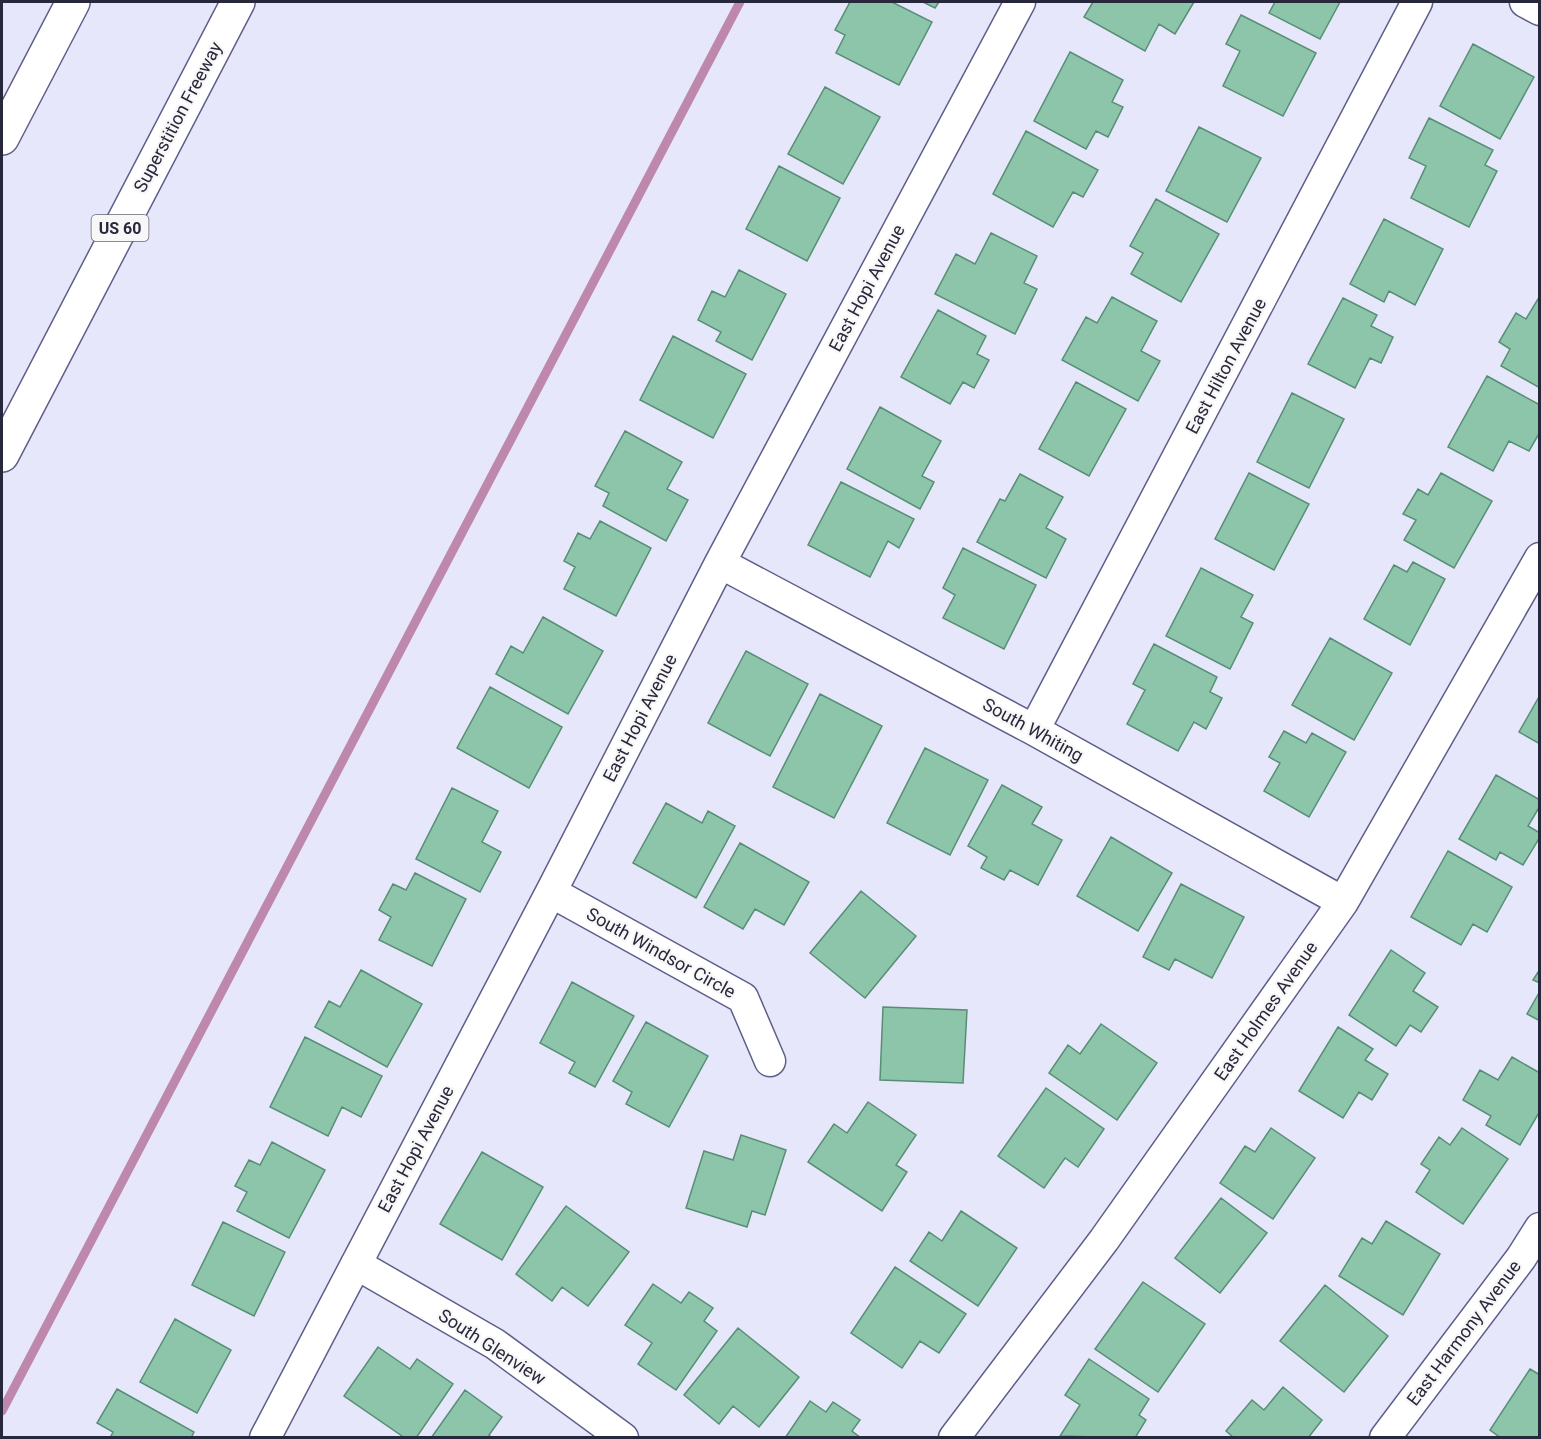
<svg xmlns="http://www.w3.org/2000/svg" width="1541" height="1439" viewBox="0 0 1541 1439" font-family="Roboto,sans-serif">
<style>
.lines{fill:none;stroke-linecap:round;stroke-linejoin:round}
.stream{stroke:#be88ad;stroke-width:9}
.building{fill:#8cc5aa;stroke:#578e75;stroke-width:1.5}
.street-casing{stroke:#5e5e8b;stroke-width:33}
.highway-casing{stroke:#5e5e8b;stroke-width:36}
.street{stroke:#fff;stroke-width:30}
.highway{stroke:#fff;stroke-width:33}
.labels{text-anchor:middle;stroke-width:4.5;stroke-linejoin:round;paint-order:stroke}
.shield{fill:#f7f7f7;stroke:#666674;stroke-width:1.5}
.shield-label{font-size:16px;font-weight:bold;fill:#28283c}
.street-label{font-size:18px;fill:#28283c;stroke:#f7f7f7}
</style>
<rect width="100%" height="100%" fill="#e7e7fc"/>
<g class="lines">
<path class="stream" d="M2 1411 740 2"/>
</g>
<path class="building" d="M850 2H892L932 22 899 85 836 53 845 35 835 30Z
M923 2H939L935 8Z
M1093 2H1194L1175 34 1159 24 1145 51 1084 17Z
M1275 2H1340L1320 39 1269 13Z
M1241 15 1316 53 1283 116 1223 86 1240 51 1226 44Z
M1473 44 1534 77 1500 139 1440 106Z
M1070 52 1123 80 1112 102 1123 107 1108 137 1096 131 1086 149 1034 121Z
M825 87 880 117 843 184 788 154Z
M1429 118 1493 150 1485 165 1497 171 1469 227 1411 198 1426 166 1409 158Z
M1199 127 1261 158 1227 222 1166 191Z
M1026 131 1098 170 1083 197 1073 192 1053 227 993 194Z
M779 166 840 198 807 261 746 229Z
M1156 199 1219 234 1181 302 1131 274 1143 253 1130 246Z
M1384 219 1443 249 1415 305 1389 291 1384 302 1350 284Z
M991 233 1037 256 1024 283 1037 289 1015 334 935 294 956 254 975 264Z
M739 270 786 294 752 360 716 341 721 332 698 320 712 291 725 297Z
M1112 297 1157 321 1141 351 1160 361 1138 401 1062 360 1086 317 1097 323Z
M1343 298 1377 315 1371 326 1393 337 1381 363 1370 358 1355 388 1308 364Z
M1538 299 1540 300V388L1501 366 1510 349 1499 342 1516 313 1526 319Z
M938 310 986 336 977 354 989 360 974 388 963 382 950 404 901 377Z
M673 336 746 374 713 438 640 400Z
M1487 376 1540 405V432L1529 451 1509 441 1493 471 1448 447Z
M1076 382 1126 409 1089 476 1039 449Z
M1292 393 1344 419 1309 488 1257 462Z
M880 407 941 441 922 476 934 482 920 509 847 469Z
M625 431 682 462 667 489 688 500 666 541 603 506 609 493 595 486Z
M1249 473 1309 504 1274 570 1215 539Z
M1441 473 1492 501 1454 568 1404 540 1416 520 1403 514 1418 489 1428 495Z
M1020 474 1063 497 1046 528 1066 539 1046 578 977 542 1000 499 1005 501Z
M841 482 914 519 899 548 888 541 870 577 808 545Z
M600 521 651 548 616 616 564 589 575 567 564 561 578 533 590 539Z
M963 548 1036 585 1004 649 943 618 955 595 943 588Z
M1413 562 1445 579 1410 645 1364 619 1394 565 1407 572Z
M1201 568 1253 595 1241 617 1253 623 1230 669 1166 636Z
M543 617 603 651 568 714 496 674 511 646 523 653Z
M1330 638 1392 673 1354 740 1292 705Z
M1154 644 1217 677 1210 692 1222 698 1206 729 1194 722 1178 751 1127 724 1145 690 1133 684Z
M746 651 808 684 770 756 708 723Z
M490 687 562 727 529 788 457 748Z
M820 694 882 726 834 818 773 787Z
M1540 695V744L1519 732Z
M1284 731 1306 743 1312 733 1346 752 1309 817 1264 791 1280 763 1269 757Z
M925 748 988 780 950 855 887 823Z
M1496 775 1540 800V806L1528 826 1540 833V837L1523 865 1500 852 1496 860 1459 839Z
M1002 785 1042 807 1032 824 1062 840 1038 885 1010 870 1004 880 981 868 987 857 968 846Z
M452 788 498 811 482 842 501 852 480 892 416 859Z
M666 803 702 823 708 811 735 826 696 898 633 863Z
M1111 837 1172 873 1138 931 1077 896Z
M740 843 809 882 784 925 755 909 743 929 704 907Z
M1448 851 1512 887 1487 932 1473 924 1461 945 1411 917Z
M415 873 466 899 432 966 379 940 391 917 379 910 393 884 406 890Z
M1181 884 1244 917 1212 978 1175 959 1169 970 1143 957Z
M861 891 916 936 865 998 810 953Z
M1391 950 1425 973 1413 991 1438 1007 1421 1032 1410 1025 1396 1046 1349 1015Z
M1540 969V983L1533 980Z
M361 970 422 1004 387 1067 315 1027 329 1001 340 1007Z
M572 982 634 1016 595 1087 569 1073 575 1062 540 1043Z
M1540 991V1021L1527 1014Z
M883 1007 967 1010 963 1083 880 1080Z
M646 1022 708 1056 669 1127 626 1104 632 1092 613 1081Z
M1101 1024 1157 1063 1117 1120 1049 1073 1068 1045 1080 1054Z
M1338 1027 1373 1049 1365 1060 1388 1074 1372 1100 1359 1092 1343 1118 1299 1091Z
M305 1037 382 1076 361 1117 342 1107 328 1136 270 1107Z
M1512 1057 1540 1073V1111L1520 1145 1486 1125 1491 1116 1463 1100 1480 1070 1498 1080Z
M1046 1088 1104 1129 1078 1167 1065 1158 1044 1188 998 1156Z
M868 1102 916 1135 896 1165 907 1172 882 1211 808 1162 834 1124 847 1133Z
M1271 1128 1315 1158 1273 1219 1220 1183 1245 1146 1255 1152Z
M1462 1128 1508 1159 1463 1224 1416 1192 1430 1170 1421 1164 1439 1137 1450 1145Z
M741 1135 786 1150 765 1215 752 1211 747 1227 686 1208 704 1151 733 1160Z
M272 1142 325 1170 289 1238 237 1211 247 1192 235 1186 249 1160 260 1165Z
M482 1152 543 1187 502 1260 440 1224Z
M1221 1198 1267 1233 1220 1293 1175 1258Z
M566 1206 629 1252 588 1306 562 1287 552 1301 516 1274Z
M961 1211 1017 1248 978 1306 910 1261 929 1232 942 1241Z
M1386 1221 1440 1254 1403 1315 1339 1276 1362 1238 1372 1244Z
M223 1222 285 1252 254 1316 192 1285Z
M895 1267 966 1314 939 1353 920 1341 902 1368 851 1333Z
M1143 1282 1205 1324 1158 1392 1095 1349Z
M653 1284 681 1303 689 1292 713 1308 704 1321 717 1331 676 1390 638 1364 652 1343 625 1325Z
M1325 1285 1388 1336 1344 1392 1280 1341Z
M175 1319 231 1350 197 1413 140 1382Z
M738 1328 799 1377 759 1427 733 1406 719 1424 684 1395Z
M378 1347 410 1369 417 1359 453 1384 416 1438H405L344 1396Z
M1089 1359 1149 1399 1139 1415 1146 1420 1135 1438 1060 1436 1080 1405 1065 1395Z
M1530 1369 1540 1375V1438H1501L1490 1430Z
M1283 1387 1322 1420 1308 1438H1234L1226 1431 1252 1400 1264 1410Z
M117 1389 194 1432 191 1438H110L113 1432 97 1423Z
M465 1390 502 1417 489 1435 492 1438H431Z
M810 1401 826 1412 833 1402 860 1420 852 1431 861 1438H785Z"/>
<g class="lines">
<defs>
<path id="street" d="M1525 2 1540 10
M720 563 1034 730 1343 902
M1034 730 1417 2
M551 892 743 998 770 1061
M356 1264 495 1344 623 1438
M265 1438 551 892 720 563 1020 2
M954 1438 1104 1240 1343 902 1540 558
M1385 1438 1521 1258 1540 1228"/>
<path id="highway" d="M2 138 73 2
M2 455 238 2"/>
</defs>
<use href="#street" class="street-casing"/>
<use href="#highway" class="highway-casing"/>
<use href="#street" class="street"/>
<use href="#highway" class="highway"/>
</g>
<g class="labels">
<rect class="shield" x="91.5" y="215" width="57" height="26" rx="4.5"/>
<g class="shield-label">
<text x="120" y="234">US 60</text>
</g>
<g class="street-label">
<text transform="translate(178 117) rotate(-62)" y="6">Superstition Freeway</text>
<text transform="translate(867 288) rotate(-62)" y="6">East Hopi Avenue</text>
<text transform="translate(1226 366) rotate(-62)" y="6">East Hilton Avenue</text>
<text transform="translate(640 718) rotate(-63)" y="6">East Hopi Avenue</text>
<text transform="translate(1033 730) rotate(29)" y="6">South Whiting</text>
<text transform="translate(661 953) rotate(29)" y="6">South Windsor Circle</text>
<text transform="translate(1266 1011) rotate(-55)" y="6">East Holmes Avenue</text>
<text transform="translate(416 1149) rotate(-62)" y="6">East Hopi Avenue</text>
<text transform="translate(1464 1333) rotate(-53)" y="6">East Harmony Avenue</text>
<text transform="translate(492 1347) rotate(33)" y="6">South Glenview</text>
</g>
</g>
<rect width="1541" height="1439" fill="none" stroke="#28283c" stroke-width="6"/>
</svg>
